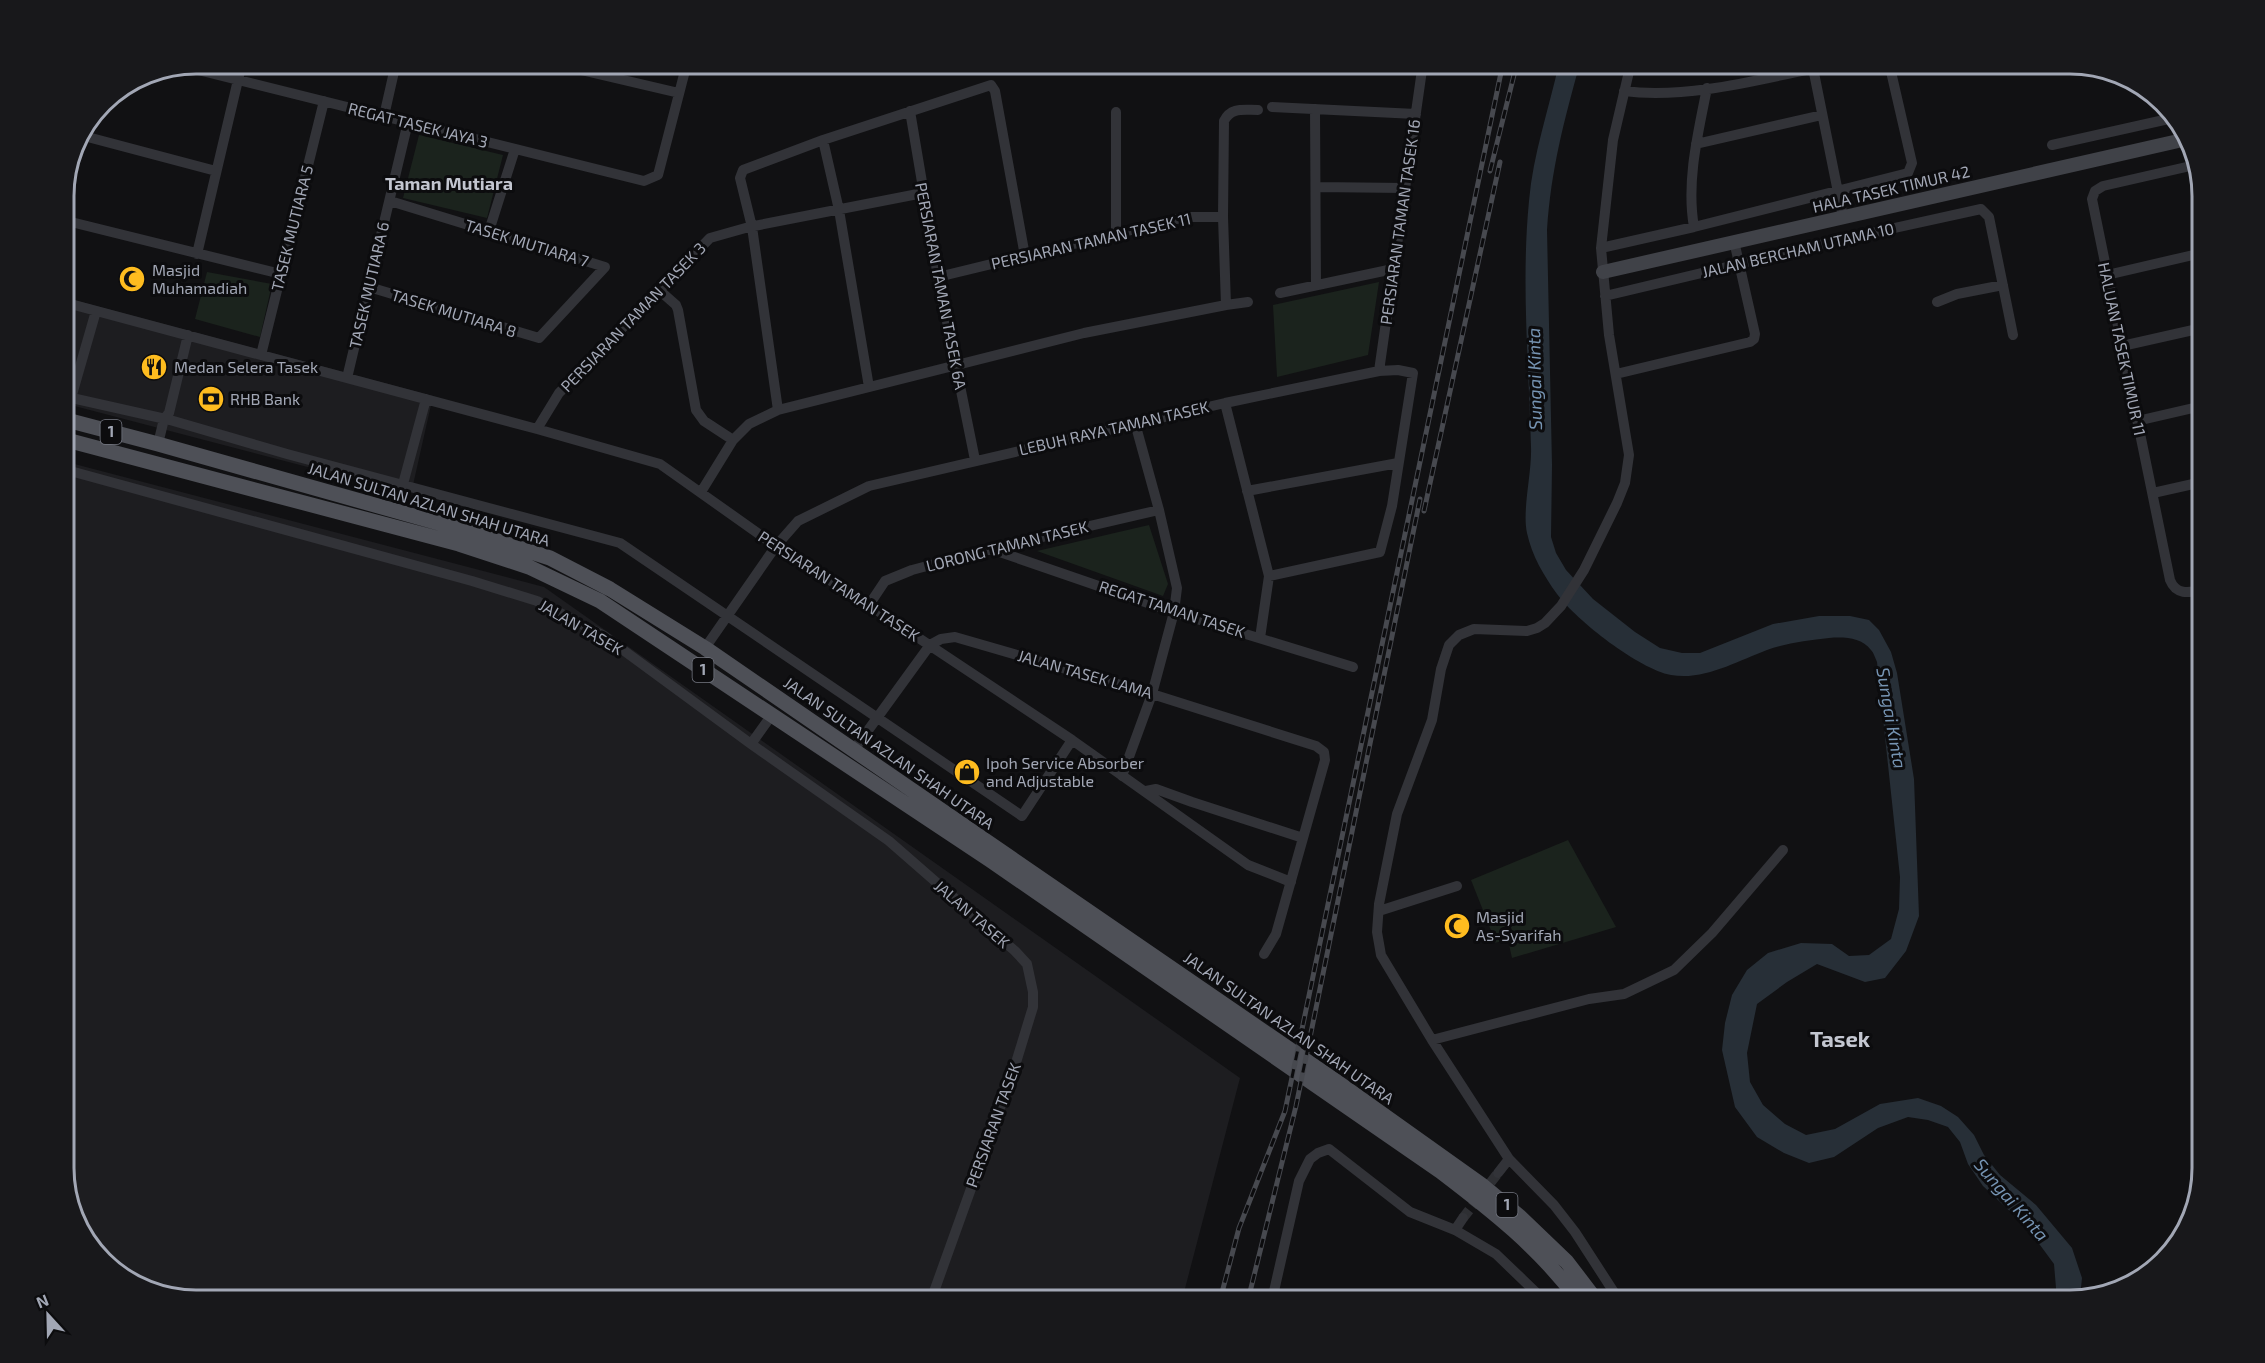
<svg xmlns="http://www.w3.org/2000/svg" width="2265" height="1363" viewBox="0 0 2265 1363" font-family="'Exo 2',sans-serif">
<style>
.built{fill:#1d1d20}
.green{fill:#1b231d}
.water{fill:#272f37}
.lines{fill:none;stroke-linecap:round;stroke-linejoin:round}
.street-tunnel{stroke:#2e2f33;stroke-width:10;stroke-dasharray:10 5;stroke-linecap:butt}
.street{stroke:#323338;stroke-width:10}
.secondary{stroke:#404248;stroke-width:14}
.primary{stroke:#4e5057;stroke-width:15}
.rail-casing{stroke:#47494f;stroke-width:5}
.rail{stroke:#0c0c0e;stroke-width:3;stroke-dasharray:9;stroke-linecap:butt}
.labels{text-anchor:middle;stroke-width:6;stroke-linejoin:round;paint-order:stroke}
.shield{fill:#0c0c0e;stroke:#757883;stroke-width:1.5}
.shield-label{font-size:15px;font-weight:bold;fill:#a2a7b5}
.street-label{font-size:16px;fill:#a2a7b5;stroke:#0c0c0e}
.poi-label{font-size:16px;fill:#a2a7b5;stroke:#0c0c0e;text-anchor:start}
.neighbourhood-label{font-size:18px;font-weight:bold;fill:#c3c6d0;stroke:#0c0c0e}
.water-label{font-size:18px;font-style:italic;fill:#7694b3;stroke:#0c0c0e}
.district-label{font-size:22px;font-weight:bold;fill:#c3c6d0;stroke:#0c0c0e}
.rim{fill:none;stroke:#a2a7b5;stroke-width:3}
</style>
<rect width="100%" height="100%" fill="#111113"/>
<path class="built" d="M63 297 433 396 411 494 63 403Z
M63 461 544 587 1240 1078 1182 1300H195L129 1282 81 1234 63 1176Z"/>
<path class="green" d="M419 135 503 155 487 218 403 198Z
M207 272 272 284 260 337 195 319Z
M1379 282 1368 355 1277 377 1273 305Z
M1149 525 1168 584 1163 596 1037 551Z
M1568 840 1616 927 1512 958 1508 940 1489 944 1492 933 1471 880Z"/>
<path class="water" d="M1559 63H1580C1564 121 1551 169 1547 230L1552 465 1551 537 1556 553 1566 570 1593 599 1635 632 1660 648 1682 653H1700L1773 624 1819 616H1850L1869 620 1879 630 1891 652 1897 673 1914 779 1919 916 1906 951 1885 978 1865 982 1817 964 1787 982 1757 1004 1747 1053 1750 1082 1763 1105 1785 1124 1806 1135 1835 1129 1880 1104 1918 1098 1941 1106 1958 1117 1974 1135 1984 1155 2000 1175 2036 1205 2072 1248 2082 1278 2080 1297 2057 1300 2054 1264 2040 1245 2014 1215 1983 1186 1968 1164 1960 1142 1948 1127 1928 1120 1908 1117 1878 1128 1834 1157 1809 1163 1784 1153 1757 1137 1735 1107 1722 1050 1725 1023 1732 995 1747 970 1768 953 1801 943 1832 944 1849 956 1869 955 1891 939 1899 909 1900 877 1877 662C1875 658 1874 653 1871 650 1861 637 1844 637 1829 638 1808 640 1787 643 1767 650 1737 661 1704 681 1671 675 1639 669 1577 621 1557 594 1544 576 1532 556 1527 533 1522 510 1532 473 1531 447 1529 365 1521 283 1529 201 1533 154 1549 109 1559 63Z"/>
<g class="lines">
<path class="street-tunnel" d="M1463 1218 1498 1173"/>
<path class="street" d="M551 63 679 93
M182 66 644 181 658 175 687 63
M1813 68 1843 217
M1624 91C1692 100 1772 76 1839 63
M1272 107 1416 114
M1315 109 1316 285
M910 111 938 277 975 460
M1116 112V233
M384 116 396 63
M80 135 216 171
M823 140 839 210 869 387
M1696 144 1822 115
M2052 145 2173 118
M2195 165 2103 186 2095 191 2092 199 2170 580C2176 595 2188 593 2202 590
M1316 187 1405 188
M1223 217 1224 121C1231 107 1243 110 1258 110
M63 220 281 274
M1694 227C1686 182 1698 133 1707 88
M489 231 515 149
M1601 248 1694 227 1908 173 1912 163 1889 63
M197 254 242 63
M2107 275 2202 253
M369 287 539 338 605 267 390 201
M659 290 676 305 678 310 696 410 704 421 733 440
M1280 293 1393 269
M1605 296 1849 238 1981 209 1989 217 2013 335
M63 302 537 429 660 464 776 546 869 605 1072 740 1248 865 1291 882
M1937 302 1957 294 2003 285
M1226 305 1248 302
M2122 346 2202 328
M261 355 324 101
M1379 371 1423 63
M1616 374 1750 342 1754 339 1755 334 1734 241
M347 378 408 122
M63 396 170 420 287 454 620 543 1022 816 1072 740
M71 398 96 311
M1225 403 1269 576 1260 638
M778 410 752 227 740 178 743 170 823 140 991 85 995 91 1025 256
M2137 421 2202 406
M537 429 559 393 710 238 749 227 923 193
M158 444 164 419 169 413 188 335
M63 469 472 581 537 601 604 636 751 744 889 841 1015 951 1027 964 1033 992V1007L1014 1069 931 1300
M403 484 426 399
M1247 491 1398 463
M701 492 733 440 749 424 778 410 1084 333 1226 305 1223 217H1185L938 277
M2153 493 2202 482
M991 549 1174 612 1353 667
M869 605 885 581 912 570 991 549 1159 510
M705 648 776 546 798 521 869 486 1225 403 1379 371 1398 370 1413 373 1392 506 1380 552 1269 576
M751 744 771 716
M853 751 930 645 941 639 955 637 1152 694 1316 746 1324 752 1325 760 1276 934 1264 954
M1122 776 1152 694 1174 612 1177 588 1159 510 1135 423
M1146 791 1156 789 1192 802 1303 838
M1379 911 1457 886
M1432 1040 1589 999 1624 994 1674 970 1712 933 1783 850
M1498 1173 1509 1159
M1455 1230 1463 1218
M1272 1300 1299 1181 1310 1159 1318 1153 1329 1149 1410 1212 1455 1230 1496 1254 1544 1300
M1619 1300 1575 1232 1554 1205 1509 1159 1432 1040 1381 955 1377 932 1379 904 1397 814 1432 720 1441 669 1449 645 1459 635 1474 629 1527 631 1537 628 1545 623 1561 606 1584 570 1617 503 1625 483 1629 455 1609 335 1601 248 1613 140 1631 63"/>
<path class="secondary" d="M1603 272 2187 139"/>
<path class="primary" d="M63 419 158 444 467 531 550 558 610 589 705 648 1340 1084 1482 1185 1519 1216 1567 1262 1596 1300
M63 439 459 544 529 567 600 601 990 860 1440 1171C1490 1209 1540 1248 1578 1300"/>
<defs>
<path id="rail" d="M1490 171 1517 63
M1424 511 1500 162
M1220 1300 1239 1228 1285 1111 1503 63
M1248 1300 1296 1106 1420 499"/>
</defs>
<use href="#rail" class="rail-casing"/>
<use href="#rail" class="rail"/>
</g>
<defs>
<symbol id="mosque-disc" viewBox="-11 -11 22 22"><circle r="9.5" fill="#febc1f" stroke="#0c0c0e"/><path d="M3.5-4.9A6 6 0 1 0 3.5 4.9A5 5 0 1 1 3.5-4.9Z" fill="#111"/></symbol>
<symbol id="restaurant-disc" viewBox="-11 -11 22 22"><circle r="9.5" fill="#febc1f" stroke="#0c0c0e"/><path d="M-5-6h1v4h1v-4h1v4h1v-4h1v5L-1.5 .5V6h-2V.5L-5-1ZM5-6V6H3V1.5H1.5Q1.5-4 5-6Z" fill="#111"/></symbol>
<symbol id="bank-disc" viewBox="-11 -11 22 22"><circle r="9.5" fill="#febc1f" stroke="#0c0c0e"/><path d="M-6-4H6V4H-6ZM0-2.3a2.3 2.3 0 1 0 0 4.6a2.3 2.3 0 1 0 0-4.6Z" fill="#111"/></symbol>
<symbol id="shop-disc" viewBox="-11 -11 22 22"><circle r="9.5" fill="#febc1f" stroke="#0c0c0e"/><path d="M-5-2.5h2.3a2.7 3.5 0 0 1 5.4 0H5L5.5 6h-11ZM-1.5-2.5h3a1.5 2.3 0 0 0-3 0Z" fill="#111"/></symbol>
</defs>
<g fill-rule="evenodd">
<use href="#mosque-disc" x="117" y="264" width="30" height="30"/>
<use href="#restaurant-disc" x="139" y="352" width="30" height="30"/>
<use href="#bank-disc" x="196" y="384" width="30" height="30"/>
<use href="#shop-disc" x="952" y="757" width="30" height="30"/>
<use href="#mosque-disc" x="1442" y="911" width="30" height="30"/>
</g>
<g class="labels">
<g class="shield">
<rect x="100.5" y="420" width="21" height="24" rx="4.5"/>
<rect x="692.5" y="658" width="21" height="24" rx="4.5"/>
<rect x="1496.5" y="1193" width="21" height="24" rx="4.5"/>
</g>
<g class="shield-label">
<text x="111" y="437">1</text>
<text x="703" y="675">1</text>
<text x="1507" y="1210">1</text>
</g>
<g class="street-label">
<text transform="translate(418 125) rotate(14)" y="6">REGAT TASEK JAYA 3</text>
<text transform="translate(1891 189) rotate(-13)" y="6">HALA TASEK TIMUR 42</text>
<text transform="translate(1400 222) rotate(-82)" y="6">PERSIARAN TAMAN TASEK 16</text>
<text transform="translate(292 228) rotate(-76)" y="6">TASEK MUTIARA 5</text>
<text transform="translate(1091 241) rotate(-13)" y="6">PERSIARAN TAMAN TASEK 11</text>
<text transform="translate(527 243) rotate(17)" y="6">TASEK MUTIARA 7</text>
<text transform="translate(1798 250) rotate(-13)" y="6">JALAN BERCHAM UTAMA 10</text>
<text transform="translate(369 285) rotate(-77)" y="6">TASEK MUTIARA 6</text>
<text transform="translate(941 286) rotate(79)" y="6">PERSIARAN TAMAN TASEK 6A</text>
<text transform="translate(454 313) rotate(17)" y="6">TASEK MUTIARA 8</text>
<text transform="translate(633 317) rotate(-46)" y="6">PERSIARAN TAMAN TASEK 3</text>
<text transform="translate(2122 349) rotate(78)" y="6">HALUAN TASEK TIMUR 11</text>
<text transform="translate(1114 428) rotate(-13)" y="6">LEBUH RAYA TAMAN TASEK</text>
<text transform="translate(429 504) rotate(17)" y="6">JALAN SULTAN AZLAN SHAH UTARA</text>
<text transform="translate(1007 546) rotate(-14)" y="6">LORONG TAMAN TASEK</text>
<text transform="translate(839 586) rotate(33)" y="6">PERSIARAN TAMAN TASEK</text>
<text transform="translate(1172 609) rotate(18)" y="6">REGAT TAMAN TASEK</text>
<text transform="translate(581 627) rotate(30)" y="6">JALAN TASEK</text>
<text transform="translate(1085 674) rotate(16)" y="6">JALAN TASEK LAMA</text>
<text transform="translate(889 753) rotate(35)" y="6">JALAN SULTAN AZLAN SHAH UTARA</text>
<text transform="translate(972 914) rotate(41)" y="6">JALAN TASEK</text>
<text transform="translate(1289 1028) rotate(35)" y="6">JALAN SULTAN AZLAN SHAH UTARA</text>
<text transform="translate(993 1125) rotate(-70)" y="6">PERSIARAN TASEK</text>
</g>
<g class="poi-label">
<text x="152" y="276">Masjid<tspan x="152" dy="18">Muhamadiah</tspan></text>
<text x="174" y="373">Medan Selera Tasek</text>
<text x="230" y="405">RHB Bank</text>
<text x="986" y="769">Ipoh Service Absorber<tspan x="986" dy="18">and Adjustable</tspan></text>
<text x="1476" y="923">Masjid<tspan x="1476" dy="18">As-Syarifah</tspan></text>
</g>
<g class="neighbourhood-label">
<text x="449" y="190">Taman Mutiara</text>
</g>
<g class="water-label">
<text transform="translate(1535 379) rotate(-91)" y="6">Sungai Kinta</text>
<text transform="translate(1891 718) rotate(80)" y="6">Sungai Kinta</text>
<text transform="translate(2011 1200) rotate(49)" y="6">Sungai Kinta</text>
</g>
<g class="district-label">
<text x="1840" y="1047">Tasek</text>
</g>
</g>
<path d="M0 0H2265V1363H0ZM196 74H2070A122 122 0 0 1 2192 196V1168A122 122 0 0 1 2070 1290H196A122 122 0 0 1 74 1168V196A122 122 0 0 1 196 74Z" fill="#18181b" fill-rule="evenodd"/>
<path class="rim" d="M196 74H2070A122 122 0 0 1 2192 196V1168A122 122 0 0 1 2070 1290H196A122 122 0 0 1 74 1168V196A122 122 0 0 1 196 74Z"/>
<g transform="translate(48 1315) rotate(338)" stroke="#0c0c0e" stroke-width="4.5" paint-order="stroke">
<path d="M0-4.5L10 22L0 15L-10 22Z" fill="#a2a7b5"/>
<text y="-9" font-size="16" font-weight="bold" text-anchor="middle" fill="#a2a7b5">N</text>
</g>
</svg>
